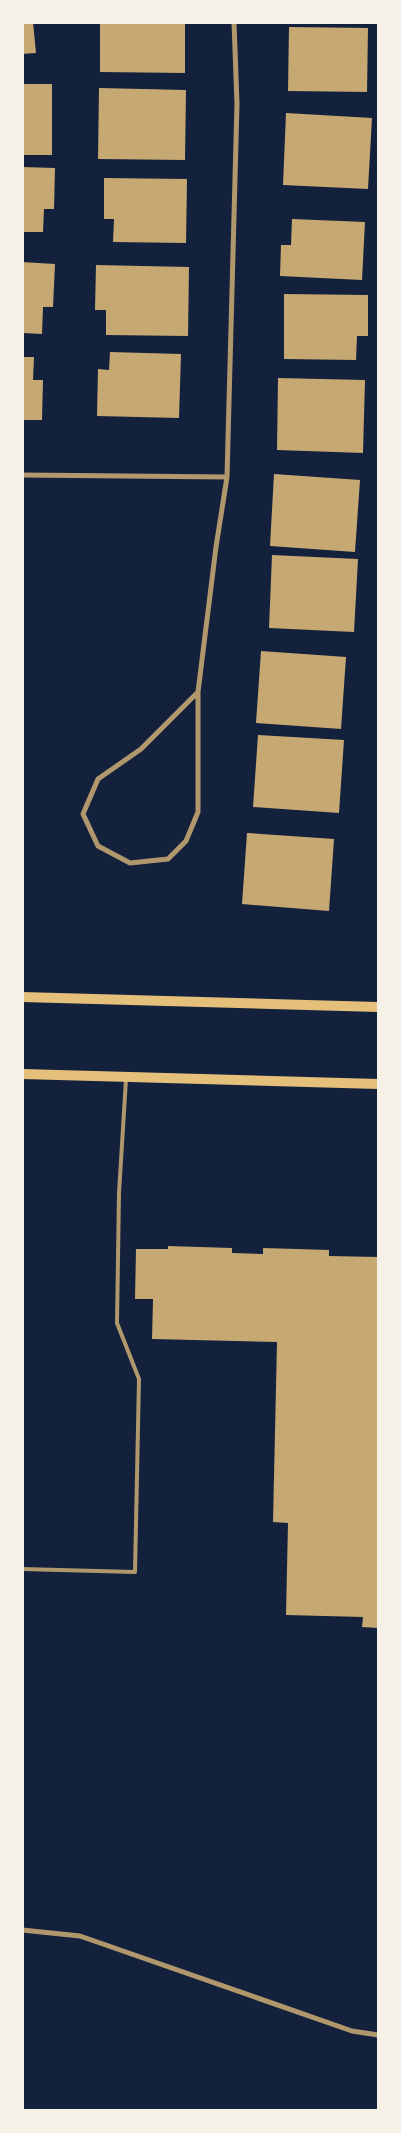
<svg xmlns="http://www.w3.org/2000/svg" width="401" height="2133" viewBox="0 0 401 2133" font-family="'Sofia Sans Condensed',sans-serif">
<style>
.building{fill:#c6a872}
.lines{fill:none;stroke-linecap:round;stroke-linejoin:round}
.service{stroke:#b1986c;stroke-width:4}
.minor{stroke:#b1986c;stroke-width:5}
.secondary{stroke:#e5c07b;stroke-width:10}
</style>
<rect width="100%" height="100%" fill="#14213d"/>
<path class="building" d="M22 22H33L36 53 22 54Z
M100 22H185V73L100 72Z
M289 27 368 28 367 92 288 91Z
M22 84H52V155H22Z
M99 88 186 90 185 160 98 159Z
M286 113 372 118 368 189 283 185Z
M22 167 55 168 54 209H44L43 232H22Z
M104 178 187 179 186 243 113 242 114 219H104Z
M292 219 365 222 362 280 280 276 281 245H291Z
M22 262 55 264 53 307H43L42 334 22 333Z
M96 265 189 267 188 336 106 335V310H95Z
M284 294 368 295V336H357L356 360 284 359Z
M110 352 181 354 179 418 97 416 98 369 109 370Z
M22 357H34L33 380H43L42 420H22Z
M278 378 365 380 363 453 277 450Z
M274 474 360 480 355 552 270 546Z
M272 555 358 559 354 632 269 628Z
M261 651 346 657 341 729 256 723Z
M258 735 344 740 339 813 253 807Z
M247 833 334 839 329 911 242 904Z
M168 1246 232 1248V1253L263 1254V1248L329 1250V1256L378 1257V1628L362 1627 363 1617 286 1615 288 1523 273 1522 277 1342 152 1339 153 1299H135L136 1249H168Z"/>
<g class="lines">
<path class="service" d="M22 1569 135 1572 139 1379 117 1323 119 1193 126 1079"/>
<path class="minor" d="M22 475 227 477
M198 692 141 749 98 779 83 814 98 846 130 863 168 859 186 841 198 812V692L216 547 227 477 237 104 234 22
M22 1930 80 1936 352 2031 378 2035"/>
<path class="secondary" d="M22 997 378 1007
M22 1074 378 1084"/>
</g>
<rect width="401" height="2133" fill="none" stroke="#f6f1e7" stroke-width="48"/>
</svg>
